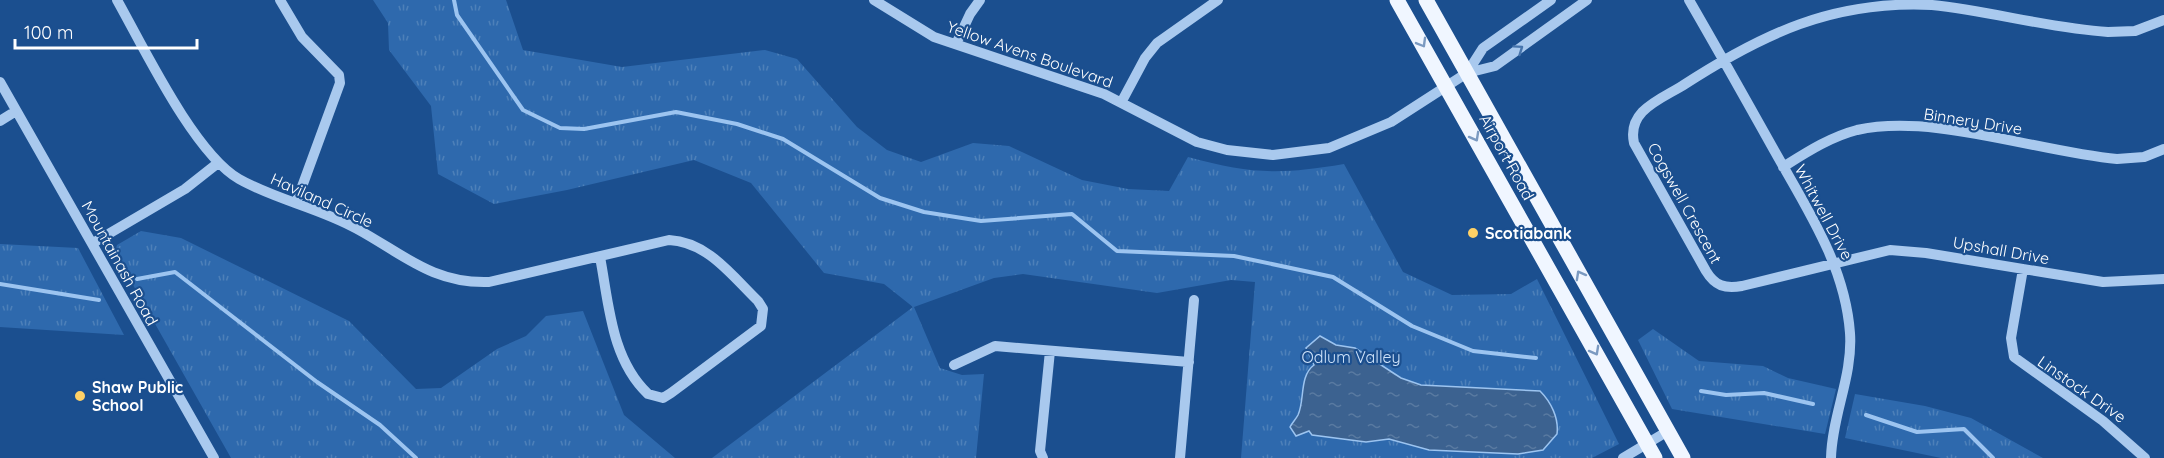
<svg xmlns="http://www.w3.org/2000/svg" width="2164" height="458" viewBox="0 0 2164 458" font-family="Quicksand,sans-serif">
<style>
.park{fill:url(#park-tufts)}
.water{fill:url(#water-ripples);stroke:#9cc4f0;stroke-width:1.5}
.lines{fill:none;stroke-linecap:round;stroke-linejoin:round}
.stream{stroke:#9cc4f0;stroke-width:4}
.minor{stroke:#a9c9ee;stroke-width:10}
.major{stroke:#f0f6ff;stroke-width:15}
.oneway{stroke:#7b9ac1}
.oneway2{stroke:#4674ac}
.poi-dot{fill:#ffd166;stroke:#1b4f8f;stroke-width:2}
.labels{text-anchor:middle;stroke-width:4.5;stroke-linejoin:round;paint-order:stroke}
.street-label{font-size:16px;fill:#fff;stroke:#1b4f8f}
.poi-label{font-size:16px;font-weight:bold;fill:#fff;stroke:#1b4f8f;text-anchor:start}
.park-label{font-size:16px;fill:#cfe3fa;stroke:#1b4f8f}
</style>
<defs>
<pattern id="park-tufts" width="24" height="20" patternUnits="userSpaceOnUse" patternTransform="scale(1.5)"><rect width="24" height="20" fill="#2e69ad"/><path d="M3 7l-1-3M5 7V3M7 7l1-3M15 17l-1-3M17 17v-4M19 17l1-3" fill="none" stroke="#4d80b9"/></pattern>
<pattern id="water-ripples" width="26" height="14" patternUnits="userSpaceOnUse" patternTransform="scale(1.5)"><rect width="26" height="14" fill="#3c6290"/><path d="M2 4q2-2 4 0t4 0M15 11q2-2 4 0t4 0" fill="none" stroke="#597aa1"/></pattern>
</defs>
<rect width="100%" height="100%" fill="#1b4f8f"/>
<path class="park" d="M373 0H506L523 50 622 67 765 50 797 59 857 127 887 150 921 162 973 143 1009 146 1082 180 1128 189 1169 191 1188 157C1250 174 1280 175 1344 164L1403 272 1452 295 1511 294 1537 279 1619 444 1592 458H1241L1255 282 1231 280 1157 293 1023 274 994 278 914 307 940 368 962 375 984 374 976 458H712L913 307 884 284 824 273 751 183 694 160 567 190 494 204 438 174 431 106 389 50 388 23Z
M141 231 181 238 349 321 416 389 441 388 497 349 526 336 546 316 583 311 624 415 675 458H231L115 253 117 245Z
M0 244 78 248 124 335 0 327Z
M1653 329 1699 361 1763 366 1788 378 1836 389 1825 434 1672 409 1638 340Z
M1855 394 1925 406 1971 418 2043 458H1941L1845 438Z"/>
<path class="water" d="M1320 336 1336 345 1355 348 1401 378 1421 385 1540 391C1551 402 1559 418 1557 434L1543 450 1518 454 1429 450 1389 439 1366 442 1312 435 1309 431 1296 436 1290 427C1292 423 1296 419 1298 415 1305 400 1299 376 1314 365L1306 348Z"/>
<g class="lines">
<path class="stream" d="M454 0 457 15 523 110 560 128 584 129 676 112 737 124 783 139 880 198 924 212 981 221 1072 214 1117 251 1234 256 1333 277 1412 326 1473 351 1536 358
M137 279 175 272 317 382 380 425 416 458
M0 284 99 300
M1701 391 1726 395 1764 393 1813 404
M1866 415 1917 432 1964 429 1993 458"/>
<path class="minor" d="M117 0C144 48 194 153 239 179 276 200 320 208 357 229 403 254 433 284 489 282L669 240C708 242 732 276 758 301L763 309 761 326 671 393 663 398 648 394C611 359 609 304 600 257
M280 0 302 37 339 75 340 83 296 203
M874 0 934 37 1104 94 1197 142 1227 150 1273 155 1329 148 1391 122 1467 73 1495 66 1587 0
M1689 0C1718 50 1746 100 1774 150 1807 209 1845 265 1850 333 1853 376 1832 415 1831 458
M2164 20 2135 31 2108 32C2048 28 1991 11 1932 5 1833 0 1762 34 1682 86 1659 100 1627 111 1634 143L1706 271C1715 286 1725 289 1742 286L1890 250 1926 253 2103 282 2164 279
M956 44 970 14 980 0
M1467 73 1483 48 1551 0
M0 82 214 458
M1122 101 1145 58 1157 43 1218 0
M0 121 16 111
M1783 167C1807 152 1830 137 1857 130 1933 113 2038 152 2117 159L2144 157 2164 149
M93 243 185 189 218 163
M2023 269 2011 338 2014 357 2103 421 2145 458
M954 365 995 346 1189 362
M1043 458 1040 451 1050 351
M1180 458 1194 300
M1623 458 1668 431"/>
<path class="major" d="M1397 0 1655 458
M1426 0 1683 458"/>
</g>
<defs><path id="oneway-chevron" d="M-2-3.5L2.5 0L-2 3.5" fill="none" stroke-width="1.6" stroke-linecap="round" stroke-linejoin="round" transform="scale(1.5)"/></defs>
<g class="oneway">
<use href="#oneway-chevron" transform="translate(1422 43) rotate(60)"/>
<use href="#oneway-chevron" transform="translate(1475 137) rotate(61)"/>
<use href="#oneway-chevron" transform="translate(1580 275) rotate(-119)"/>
<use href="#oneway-chevron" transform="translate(1595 351) rotate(61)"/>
</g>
<use class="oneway2" href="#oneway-chevron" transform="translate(1519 49) rotate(-35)"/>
<g class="poi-dot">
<circle cx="1473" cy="233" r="6"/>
<circle cx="80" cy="396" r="6"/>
</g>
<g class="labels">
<g class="street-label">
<text transform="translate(1030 54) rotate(19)" y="6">Yellow Avens Boulevard</text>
<text transform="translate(1973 121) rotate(9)" y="6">Binnery Drive</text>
<text transform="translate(1507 157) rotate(61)" y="6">Airport Road</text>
<text transform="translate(322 200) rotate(24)" y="6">Haviland Circle</text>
<text transform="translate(1685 203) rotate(61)" y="6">Cogswell Crescent</text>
<text transform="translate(1824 212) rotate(62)" y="6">Whitwell Drive</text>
<text transform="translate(2001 250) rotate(10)" y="6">Upshall Drive</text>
<text transform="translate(120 263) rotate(61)" y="6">Mountainash Road</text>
<text transform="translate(2082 389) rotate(35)" y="6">Linstock Drive</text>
</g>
<g class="poi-label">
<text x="1485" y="239">Scotiabank</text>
<text x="92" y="393">Shaw Public<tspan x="92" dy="18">School</tspan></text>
</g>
<g class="park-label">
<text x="1351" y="363">Odlum Valley</text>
</g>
</g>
<path d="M15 39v9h182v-9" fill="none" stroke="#ffffff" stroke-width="3"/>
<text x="24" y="39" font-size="18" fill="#ffffff" stroke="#1b4f8f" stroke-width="4.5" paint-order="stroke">100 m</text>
</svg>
